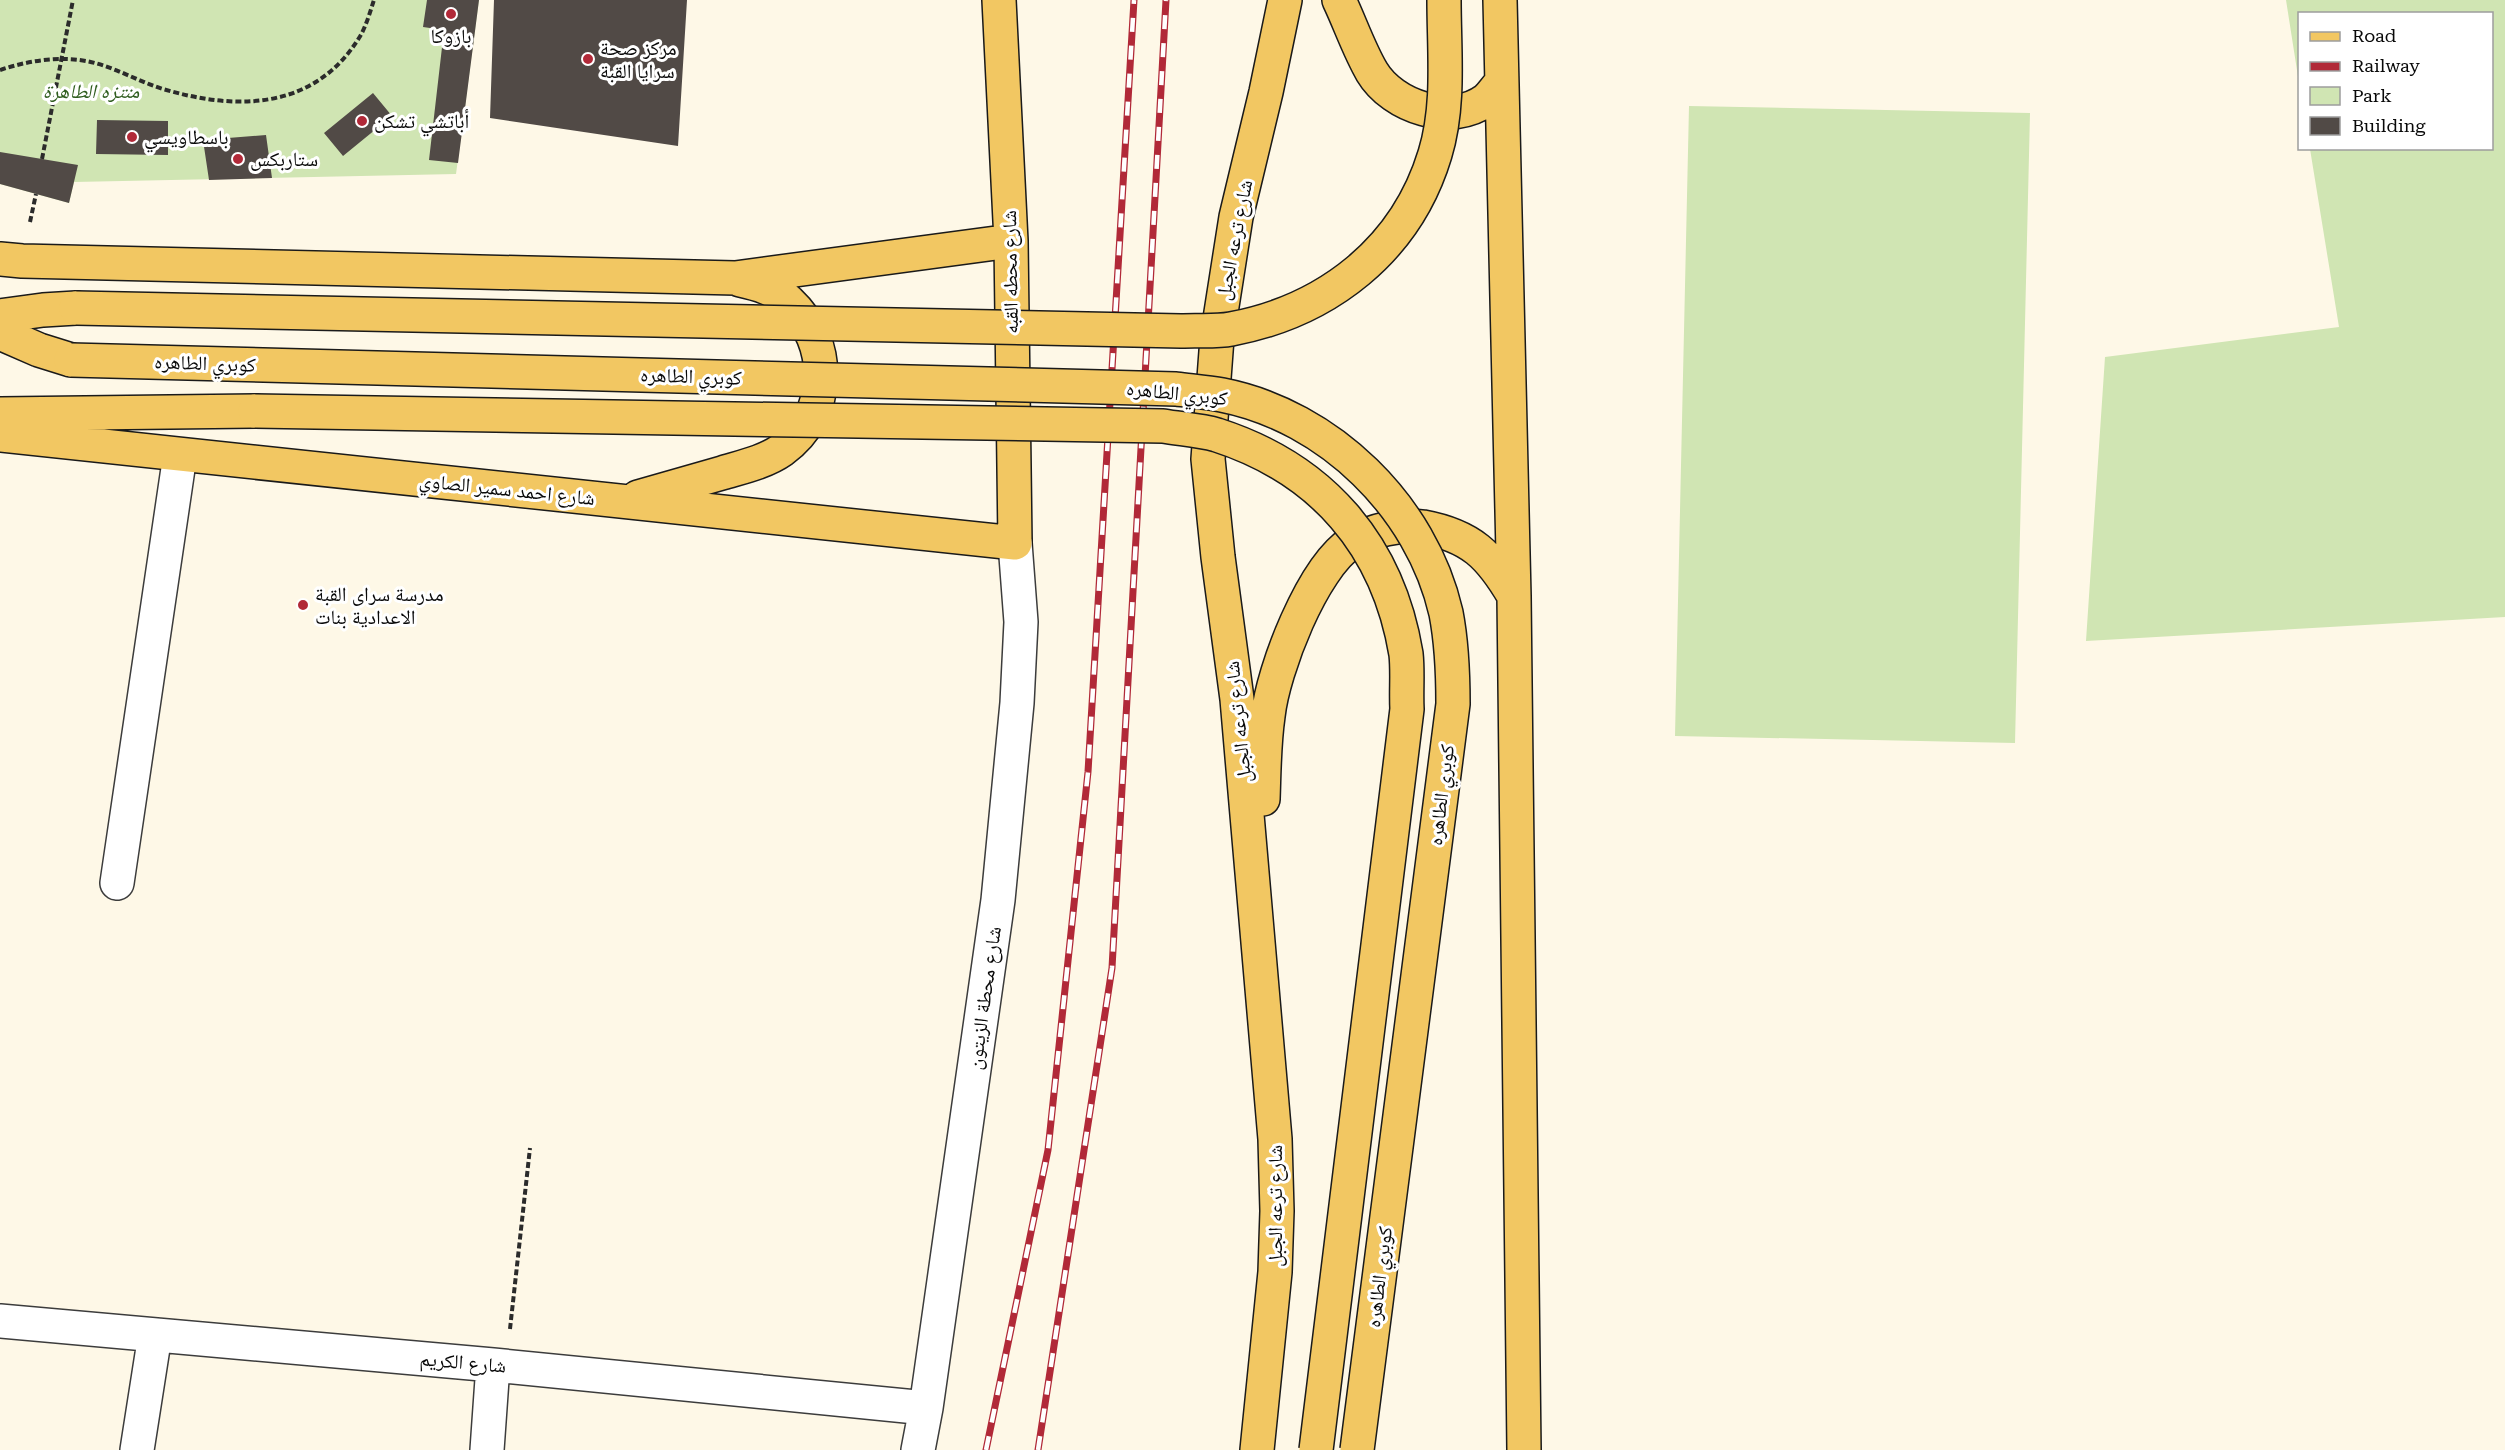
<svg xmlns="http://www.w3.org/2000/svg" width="2505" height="1450" viewBox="0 0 2505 1450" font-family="'Roboto Serif','Noto Naskh Arabic',serif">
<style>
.green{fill:#d0e5b3}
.building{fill:#514a46}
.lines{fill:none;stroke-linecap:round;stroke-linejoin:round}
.minor-casing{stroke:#3c3c3c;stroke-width:36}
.major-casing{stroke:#1a1a1a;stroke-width:36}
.path{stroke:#2b2b2b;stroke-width:4;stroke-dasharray:6 3;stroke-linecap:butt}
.minor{stroke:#fff;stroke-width:33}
.major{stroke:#f2c762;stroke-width:33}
.rail-casing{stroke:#b12938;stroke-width:7}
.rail{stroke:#fff;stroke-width:4.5;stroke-dasharray:14;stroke-linecap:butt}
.major-bridge-casing{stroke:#1a1a1a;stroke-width:36;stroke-linecap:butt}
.major-bridge{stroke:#f2c762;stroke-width:33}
.poi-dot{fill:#b12938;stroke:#fff;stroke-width:2}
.labels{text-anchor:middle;stroke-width:6;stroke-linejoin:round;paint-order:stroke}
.poi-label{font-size:20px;fill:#090909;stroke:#fff;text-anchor:start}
.park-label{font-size:20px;font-style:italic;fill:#2f5d1e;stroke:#fff}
.street-label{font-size:20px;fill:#090909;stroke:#fff}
</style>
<rect width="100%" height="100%" fill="#fef8e7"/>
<path class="green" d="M0 0H479L456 174 74 182 69 203 0 184Z
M2286 0H2505V617L2086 641 2105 357 2339 327 2310 149 2492 148V14H2300L2299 83Z
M1689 106 2030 113 2015 743 1675 736Z"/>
<path class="building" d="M427 0H479L458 163 429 160 444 30 423 27Z
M494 0H687L678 146 490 118Z
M373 93 392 116 343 156 324 133Z
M97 120 168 121V155L96 154Z
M266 135 272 178 209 180 203 140Z
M0 152 78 165 69 203 0 184Z"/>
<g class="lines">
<defs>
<path id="minor" d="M117 883 180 455
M0 1321 493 1365 926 1408
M137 1450 155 1335
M487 1450 493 1365
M918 1450 926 1408 998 900 1017 703 1021 622 1015 543"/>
<path id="major" d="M1339 0C1350 23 1359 50 1372 72 1393 107 1451 126 1486 100 1491 96 1496 88 1501 83
M1500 0 1514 596 1524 1450
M0 259 22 261 735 278 1011 241
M0 316 43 310 76 308
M0 333 39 350 71 360
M0 414 255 411
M0 435 1015 543 1011 241 999 0
M638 497C666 489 694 481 722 473 742 467 765 462 782 450 832 414 833 343 789 302 776 289 758 284 740 280
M1263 799C1264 771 1264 743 1268 716 1273 670 1312 568 1352 542 1372 530 1400 524 1423 527 1471 536 1490 555 1514 596
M1257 1450 1275 1272 1277 1211 1275 1139 1237 699 1218 557 1208 459 1217 338 1236 217 1266 92 1285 0"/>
</defs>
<use href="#minor" class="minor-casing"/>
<use href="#major" class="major-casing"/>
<path class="path" d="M0 70C27 61 57 56 86 61 113 66 137 81 163 89 237 111 314 110 359 38 366 27 370 12 374 0
M42 159 73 0
M30 222 36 194
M510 1329 530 1148"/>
<use href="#minor" class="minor"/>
<use href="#major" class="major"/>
<defs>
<path id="rail" d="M986 1450 1048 1150 1088 772 1134 0
M1038 1450 1112 968 1166 0"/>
</defs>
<use href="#rail" class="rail-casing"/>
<use href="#rail" class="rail"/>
<defs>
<path id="major-bridge" d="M76 308 1181 331C1197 330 1215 332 1231 329 1327 311 1406 250 1435 154 1450 105 1444 51 1444 0
M71 360 1176 389C1191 391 1207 392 1222 395 1329 416 1422 507 1446 613 1452 644 1453 674 1453 704L1357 1450
M255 411 1163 426C1180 429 1200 430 1217 435 1322 469 1388 545 1406 654 1408 672 1406 691 1407 709L1316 1450"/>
</defs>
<use href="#major-bridge" class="major-bridge-casing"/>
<use href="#major-bridge" class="major-bridge"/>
</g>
<g class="poi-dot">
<circle cx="451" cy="14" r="6"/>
<circle cx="588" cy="59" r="6"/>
<circle cx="362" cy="121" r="6"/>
<circle cx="132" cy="137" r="6"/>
<circle cx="238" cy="159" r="6"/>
<circle cx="303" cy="605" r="6"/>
</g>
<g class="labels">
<g class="poi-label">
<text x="451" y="43" text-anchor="middle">بازوكا</text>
<text x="600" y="55">مركز صحة<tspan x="600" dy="23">سرايا القبة</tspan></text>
<text x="374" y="128">أباتشي تشكن</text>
<text x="144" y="144">باسطاويسي</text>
<text x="250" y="166">ستاربكس</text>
<text x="315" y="601">مدرسة سراى القبة<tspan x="315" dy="23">الاعدادية بنات</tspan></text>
</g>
<g class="park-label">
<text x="91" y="98">منتزه الطاهرة</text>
</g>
<g class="street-label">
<text transform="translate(1234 240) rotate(-79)" y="7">شارع ترعه الجبل</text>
<text transform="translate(1010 272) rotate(-91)" y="7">شارع محطه القبه</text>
<text transform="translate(205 363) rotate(2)" y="7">كوبري الطاهره</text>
<text transform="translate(691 376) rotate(2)" y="7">كوبري الطاهره</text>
<text transform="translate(1177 393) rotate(6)" y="7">كوبري الطاهره</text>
<text transform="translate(507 489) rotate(6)" y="7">شارع احمد سمير الصاوي</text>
<text transform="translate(1238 722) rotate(-96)" y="7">شارع ترعه الجبل</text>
<text transform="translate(1441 795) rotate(-83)" y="7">كوبري الطاهره</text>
<text transform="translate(984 998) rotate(-82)" y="7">شارع محطة الزيتون</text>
<text transform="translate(1275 1206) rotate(-90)" y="7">شارع ترعه الجبل</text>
<text transform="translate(1379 1277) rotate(-83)" y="7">كوبري الطاهره</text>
<text transform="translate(463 1362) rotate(5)" y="7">شارع الكريم</text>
</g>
</g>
<rect x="2298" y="12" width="195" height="138" fill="#ffffff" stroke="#9d9d9d" stroke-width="1.5"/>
<rect x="2310" y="32" width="30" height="9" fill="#f2c762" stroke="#9d9d9d" stroke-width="1.5"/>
<text x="2352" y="42" font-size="18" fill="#090909">Road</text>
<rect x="2310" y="62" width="30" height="9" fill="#b12938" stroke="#9d9d9d" stroke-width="1.5"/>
<text x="2352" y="72" font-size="18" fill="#090909">Railway</text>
<rect x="2310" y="87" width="30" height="18" fill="#d0e5b3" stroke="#9d9d9d" stroke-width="1.5"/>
<text x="2352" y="102" font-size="18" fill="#090909">Park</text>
<rect x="2310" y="117" width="30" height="18" fill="#514a46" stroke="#9d9d9d" stroke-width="1.5"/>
<text x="2352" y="132" font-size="18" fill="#090909">Building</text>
</svg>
